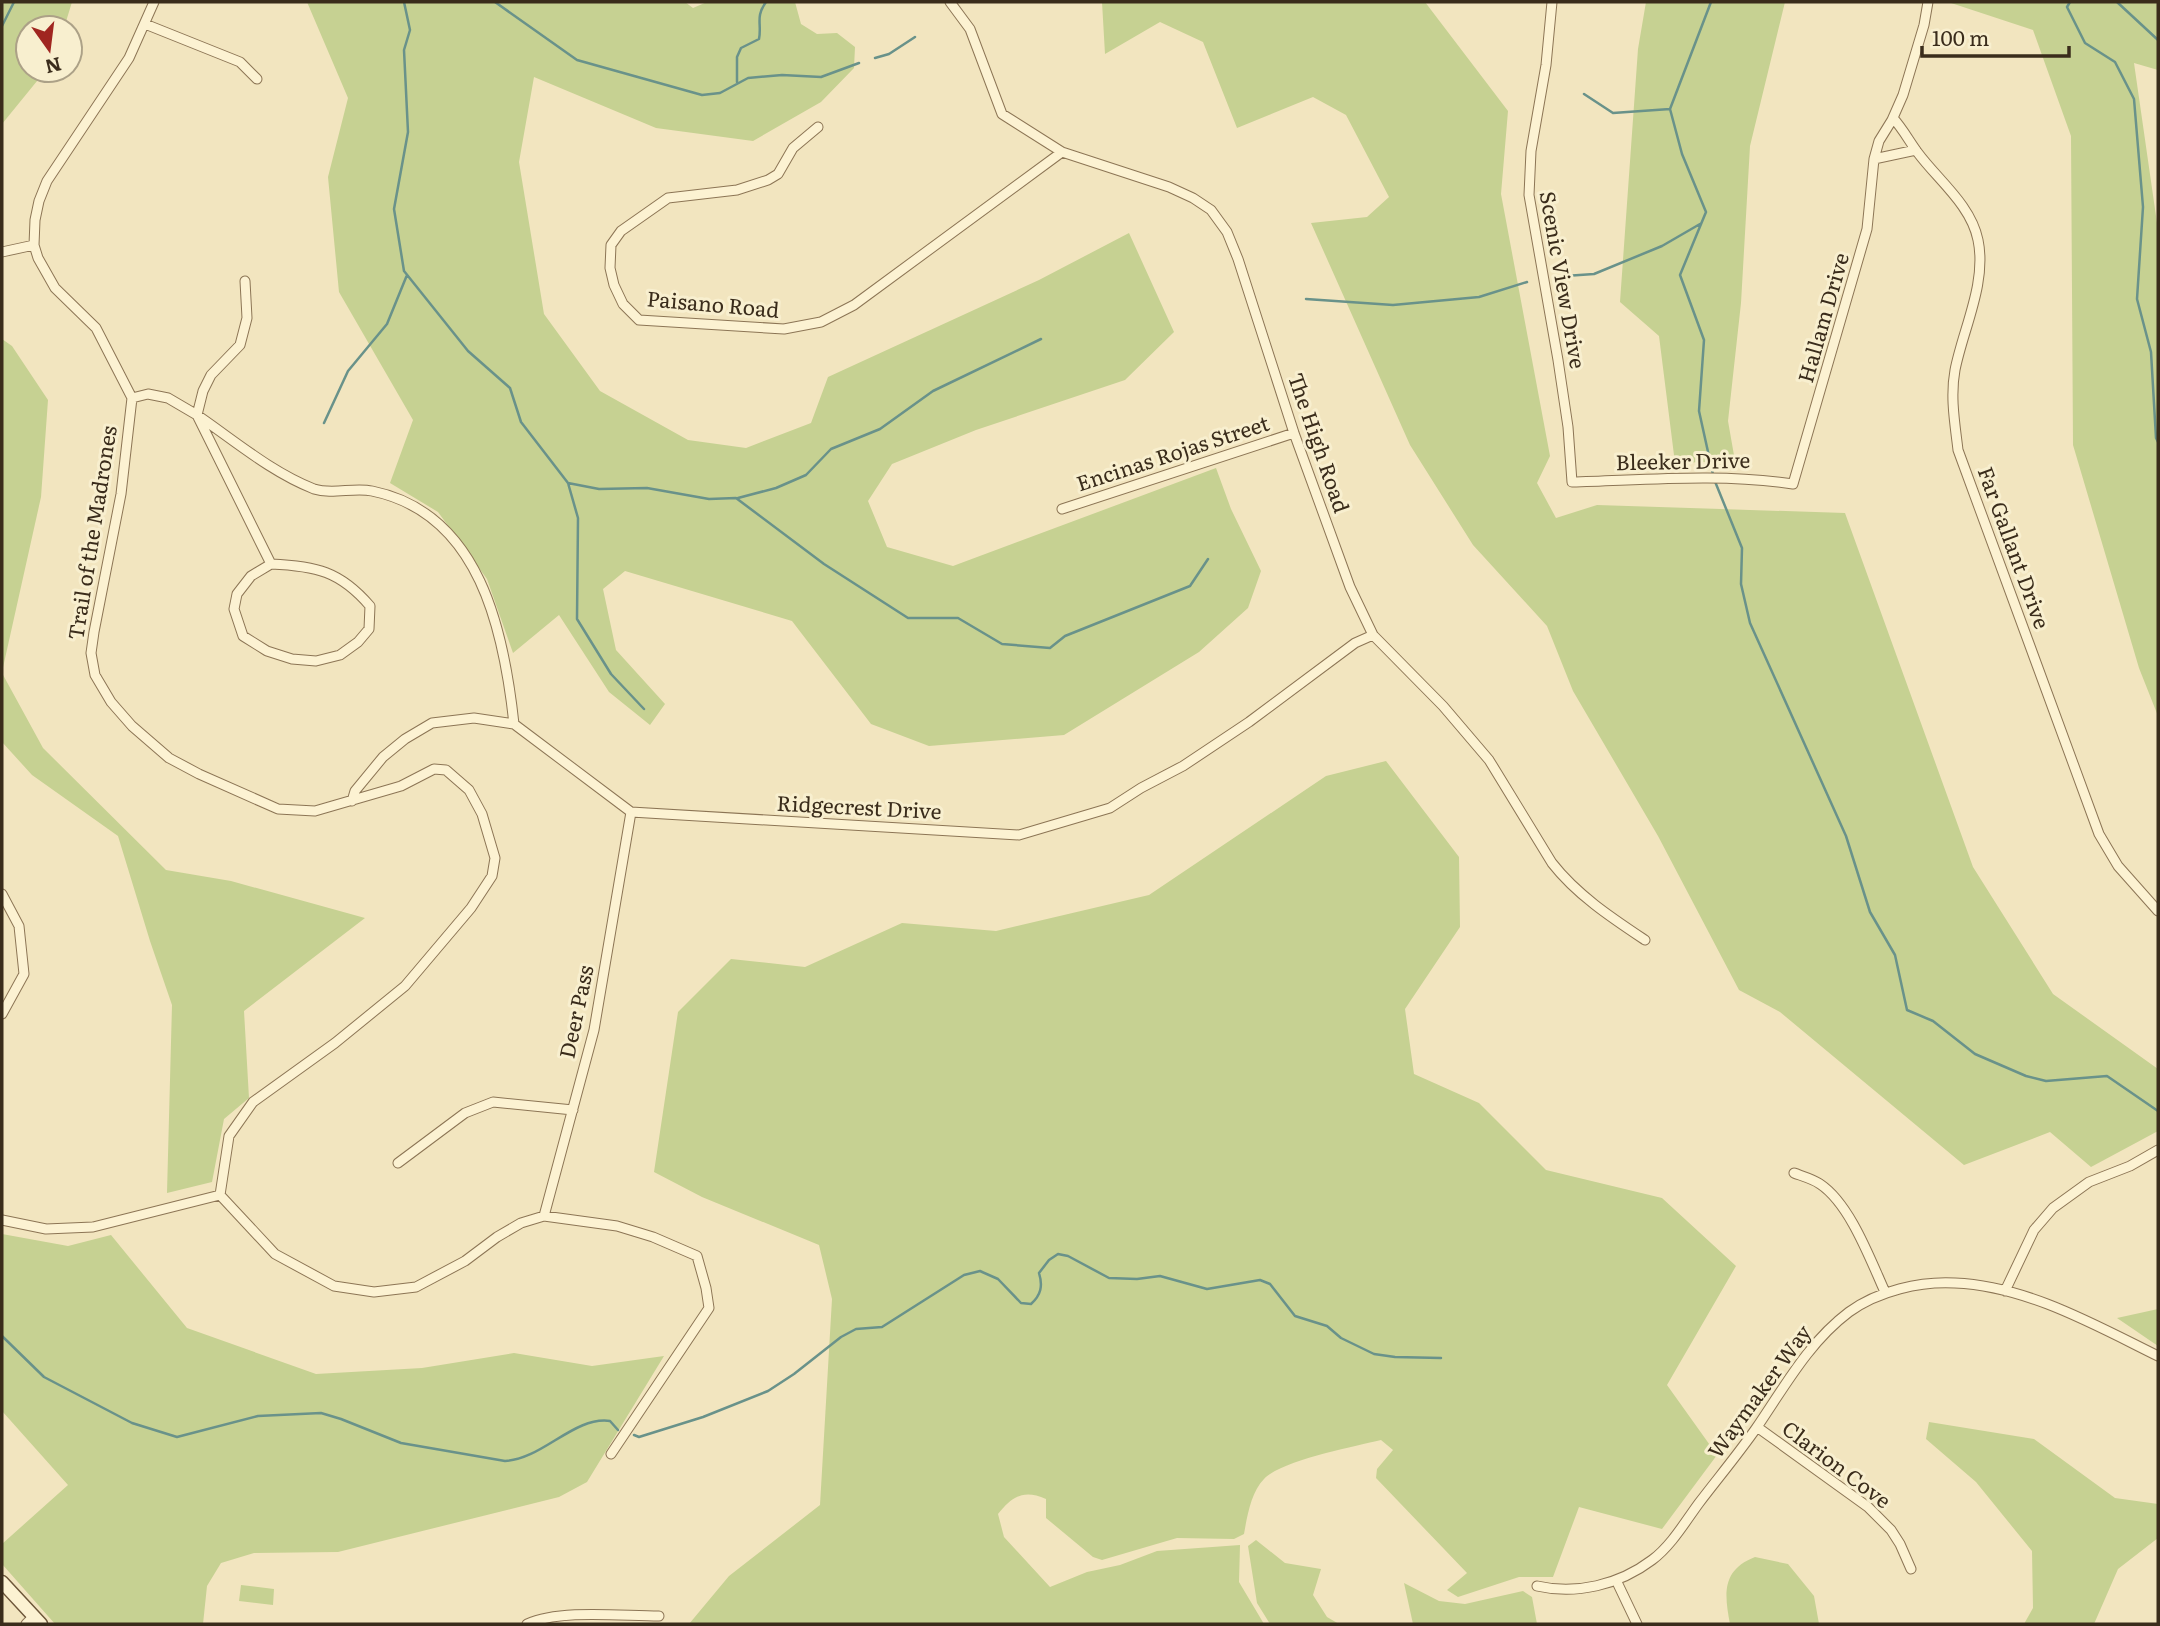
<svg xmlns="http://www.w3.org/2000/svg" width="2160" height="1626" viewBox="0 0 2160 1626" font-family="Literata,serif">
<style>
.green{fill:#c6d192}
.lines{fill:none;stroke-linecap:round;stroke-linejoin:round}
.stream{stroke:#69928a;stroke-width:2.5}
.street-casing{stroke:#8c7555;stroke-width:11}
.secondary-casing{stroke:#6d5639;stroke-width:15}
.street{stroke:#fcf2d2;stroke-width:9}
.secondary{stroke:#fcf2d2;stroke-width:12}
.labels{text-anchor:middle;stroke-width:6;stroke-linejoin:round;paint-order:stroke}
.street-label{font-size:21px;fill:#3a2c1b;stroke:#f8efcf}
</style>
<rect width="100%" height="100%" fill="#f2e5bf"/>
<path class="green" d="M2 2H72L64 28H28V70H46L2 124Z
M307 2H685L693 8 707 2H795L801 24 817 34 837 33 855 47 854 68 821 102 753 141 656 128 534 77 519 162 544 314 600 391 688 440 746 448 811 423 828 377 1039 280 1129 233 1174 332 1125 380 976 430 892 464 868 501 887 547 953 566 1216 468 1231 509 1261 571 1248 608 1199 652 1064 735 929 746 871 724 792 621 625 571 603 589 616 650 665 704 650 725 609 692 559 615 513 653 487 579 438 512 390 483 413 420 339 292 328 177 348 98Z
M1102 2H1425L1508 111 1501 194 1550 456 1537 483 1556 518 1597 505 1845 513 1973 867 2053 994 2158 1069V1131L2091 1167 2050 1132 1964 1165 1780 1012 1739 990 1658 836 1573 691 1547 626 1473 545 1410 445 1311 223 1367 217 1389 197 1346 115 1313 97 1237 128 1203 42 1160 22 1105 54Z
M1646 2H1785L1750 146 1741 303 1728 421 1735 461 1675 463 1659 336 1620 302 1638 49Z
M1948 2H2158V70L2134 63 2158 230V716L2139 668 2073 445 2071 136 2033 30Z
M2 339 12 346 48 400 41 497 2 672Z
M2 673 43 748 166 870 231 881 365 918 244 1011 249 1098 224 1119 212 1182 167 1193 172 1005 150 941 118 836 32 775 2 742Z
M1386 761 1459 857 1460 927 1405 1009 1414 1074 1479 1103 1546 1170 1662 1198 1736 1266 1667 1385 1717 1455 1662 1529 1579 1507 1553 1577H1519L1458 1597 1447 1590 1467 1573 1376 1478 1377 1469 1393 1450 1381 1440C1353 1447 1282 1460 1264 1479 1251 1492 1247 1517 1244 1534L1234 1539 1177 1538 1102 1560 1093 1557 1046 1518V1499C1024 1489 1012 1496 998 1514L1004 1537 1050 1587 1087 1572 1120 1565 1157 1551 1240 1545 1239 1582 1264 1624H689L729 1576 820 1505 832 1299 819 1245 702 1197 654 1172 678 1012 731 959 805 967 902 923 996 931 1149 895 1326 776Z
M2 1234 68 1246 111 1235 187 1328 316 1374 422 1368 514 1353 592 1366 664 1356 587 1482 559 1497 338 1552 254 1553 221 1563 207 1586 203 1624H55L2 1564V1544L68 1485 2 1411Z
M2158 1309V1346L2117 1318Z
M1929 1422 2034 1439 2115 1498 2158 1504V1538L2118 1569 2094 1624H2024L2033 1608 2032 1551 1976 1482 1926 1439Z
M1256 1540 1285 1563 1321 1569 1313 1595 1327 1617 1339 1624H1270L1257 1603 1248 1546Z
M1755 1557 1788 1564 1814 1596 1819 1624H1730C1724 1593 1722 1570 1755 1557Z
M1404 1583 1439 1601 1465 1604 1523 1591 1532 1597 1537 1624H1413Z
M241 1585 274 1589 273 1605 239 1601Z"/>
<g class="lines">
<path class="stream" d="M404 2 410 30 404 50 408 132 394 209 404 271 468 351 510 388 521 422 568 483 578 518 577 619 611 674 644 709
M495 2 577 60 702 95 720 93 748 78 782 75 821 77 859 63
M1711 2 1670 109 1682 154 1706 212 1680 275 1704 340 1699 411 1714 479 1742 548 1741 584 1750 623 1846 836 1870 912 1895 955 1907 1010 1933 1021 1975 1054 2026 1076 2046 1081 2107 1076 2158 1111
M2070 2 2067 7 2085 43 2115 62 2134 99 2143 207 2137 299 2151 352 2156 438 2158 442
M2117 2 2158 40
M2 26 14 2
M875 58 889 54 915 37
M737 82V57L741 48 759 39C762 24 755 17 766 2
M1584 94 1613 113 1670 109
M1565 276 1594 274 1662 246 1700 224
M1306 299 1393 305 1479 297 1527 282
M324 423 348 371 387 324 407 275
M568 483 599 489 647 488 709 499 736 498 824 564 908 618H958L1002 644 1050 648 1065 636 1190 586 1208 559
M738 498 776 488 806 475 831 449 880 429 933 391 1041 339
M2 1336 44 1377 132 1423 177 1437 258 1416 321 1413 341 1419 401 1443 505 1461C543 1459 574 1416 610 1421L618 1430
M634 1435 639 1437 703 1417 768 1391 794 1374 841 1337 856 1329 882 1327 964 1275 980 1271 998 1279 1021 1303 1031 1304C1041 1295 1043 1286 1039 1273L1049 1260 1058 1254 1068 1256 1109 1278 1137 1279 1160 1276 1207 1289 1260 1280 1270 1284 1295 1316 1327 1326 1341 1338 1374 1354 1395 1357 1441 1358"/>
<defs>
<path id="street" d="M154 2 129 58 47 181 39 201 35 220 34 245 38 258 55 288 96 328 132 398 121 494 94 632 91 653 95 675 111 702 132 726 169 758 199 774 278 809 315 811 401 786 434 769 446 770 469 790 482 814 495 858 492 876 471 908 405 986 335 1043 253 1102 229 1136 220 1195
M950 2 970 29 1002 114 1062 152 1169 187 1193 198 1211 210 1227 232 1238 259 1294 433 1350 587 1373 635 1443 706 1489 760 1552 863C1577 895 1612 918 1645 940
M1552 2 1546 65 1531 151 1529 195 1558 360 1568 427 1572 482C1646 480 1720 473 1793 484L1867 229 1874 159 1879 141 1892 120 1903 95 1924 25 1928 2
M145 24 240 62 257 79
M1893 118C1903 129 1909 141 1918 153 1938 180 1971 205 1978 240 1987 283 1963 329 1955 370 1950 397 1955 424 1958 450L2099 834 2118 866 2158 911
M818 127 793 148 778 174 768 180 737 190 668 198 621 231 611 245 610 268 614 285 623 304 639 320 784 329 821 322 854 305 1062 152
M1874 159 1916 150
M2 252 34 245
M245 281 247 318 240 345 211 375 203 391 197 415C235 441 271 472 314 489 332 495 354 487 372 491 480 513 504 631 514 724
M132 398 148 394 168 398 197 415 271 564
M1062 509 1294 433
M271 564C316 566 340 571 370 606L369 629 358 642 340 655 316 661 292 659 267 651 243 636 234 609 237 594 251 576Z
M352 801 355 791 383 757 405 739 432 723 474 718 514 724 631 812 1019 835 1110 808 1141 788 1183 766 1249 722 1355 643 1373 635
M2 894 19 926 24 974 2 1014
M398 1163 465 1113 493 1102 573 1110
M1794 1173C1802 1176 1813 1179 1820 1184 1850 1204 1870 1259 1885 1292
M220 1195 275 1254 334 1286 374 1292 416 1287 465 1261 497 1237 521 1223 544 1216 617 1226 653 1237 697 1256 706 1288 709 1308 611 1454
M544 1216 594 1030 631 812
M2 1220 46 1229 93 1227 220 1195
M2005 1291 2034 1230 2053 1208 2089 1182 2130 1166 2158 1150
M1757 1427 1868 1507 1891 1530 1900 1544 1911 1569
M1616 1580 1637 1624
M1537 1586C1576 1595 1619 1585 1652 1560 1671 1546 1685 1522 1699 1503 1718 1478 1739 1453 1757 1427 1785 1386 1809 1342 1849 1312 1878 1291 1920 1281 1955 1283 2027 1286 2095 1325 2158 1356
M26 1624 34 1616
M527 1624C561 1609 620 1616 659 1616"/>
<path id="secondary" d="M2 1582 41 1624"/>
</defs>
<use href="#street" class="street-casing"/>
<use href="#secondary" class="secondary-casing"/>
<use href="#street" class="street"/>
<use href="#secondary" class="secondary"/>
</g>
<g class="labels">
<g class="street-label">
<text transform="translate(1562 280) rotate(80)" y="7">Scenic View Drive</text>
<text transform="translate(713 305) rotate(5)" y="7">Paisano Road</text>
<text transform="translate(1824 318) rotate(-74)" y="7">Hallam Drive</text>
<text transform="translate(1318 443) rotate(71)" y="7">The High Road</text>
<text transform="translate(1173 454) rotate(-18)" y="7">Encinas Rojas Street</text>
<text transform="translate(1683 462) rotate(-1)" y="7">Bleeker Drive</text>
<text transform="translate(93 533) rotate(-81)" y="7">Trail of the Madrones</text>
<text transform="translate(2013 548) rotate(70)" y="7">Far Gallant Drive</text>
<text transform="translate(859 808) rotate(3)" y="7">Ridgecrest Drive</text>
<text transform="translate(577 1012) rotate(-78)" y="7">Deer Pass</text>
<text transform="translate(1760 1392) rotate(-54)" y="7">Waymaker Way</text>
<text transform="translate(1836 1465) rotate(37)" y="7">Clarion Cove</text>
</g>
</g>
<rect width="2160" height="1626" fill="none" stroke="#3a2c1b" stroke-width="7"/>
<g transform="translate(49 49) rotate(166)"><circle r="33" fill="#f8efcf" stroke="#aca187" stroke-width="2"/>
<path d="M0-5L12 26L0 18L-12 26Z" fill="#a02620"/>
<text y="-10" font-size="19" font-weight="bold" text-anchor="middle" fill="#3a2c1b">N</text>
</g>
<path d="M1922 46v10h147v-10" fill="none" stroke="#3a2c1b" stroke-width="3.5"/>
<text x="1932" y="46" font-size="21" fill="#3a2c1b" stroke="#f8efcf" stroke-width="5" paint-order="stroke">100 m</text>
</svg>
